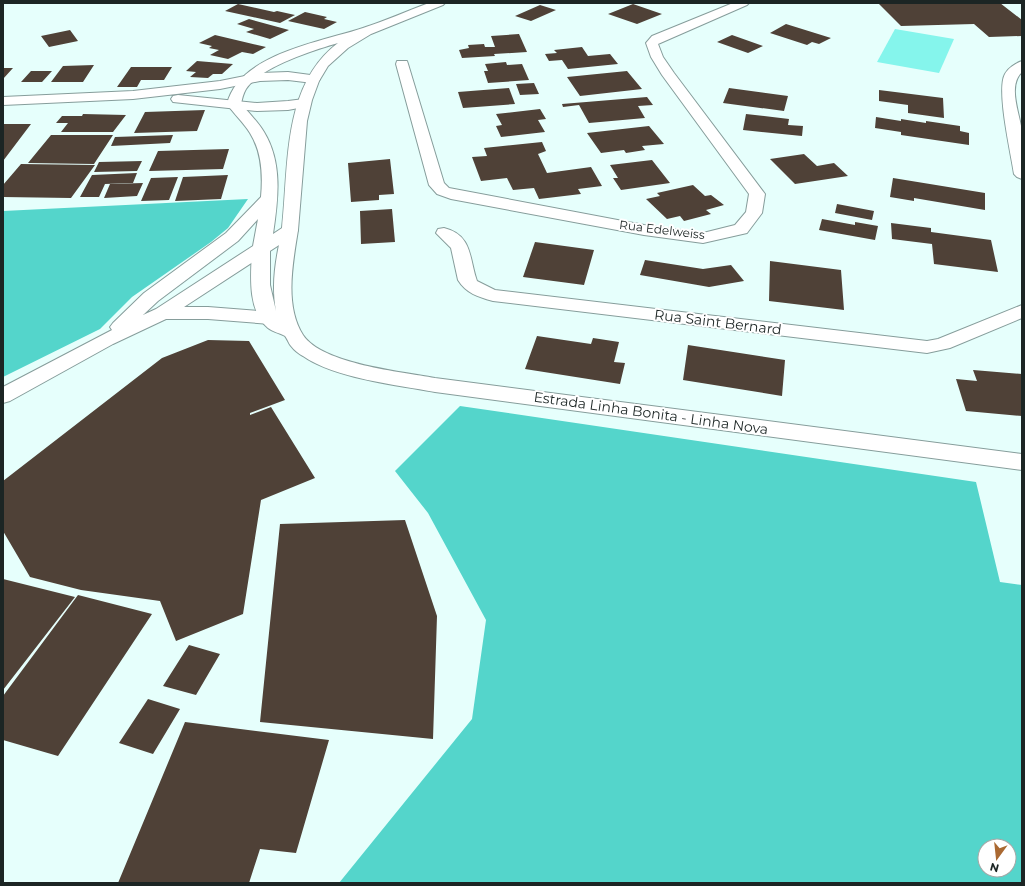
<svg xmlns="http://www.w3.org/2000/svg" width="1025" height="886" viewBox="0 0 1025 886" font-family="Montserrat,sans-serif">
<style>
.green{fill:#85f5ec}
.forest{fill:#54d5cb;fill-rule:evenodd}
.building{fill:#4f4137}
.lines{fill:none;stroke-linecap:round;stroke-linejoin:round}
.minor-casing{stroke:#869d9b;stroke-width:2}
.major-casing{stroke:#869d9b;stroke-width:2}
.minor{fill:#fff;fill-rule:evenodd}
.major{fill:#fff;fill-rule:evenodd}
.labels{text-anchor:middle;stroke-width:4;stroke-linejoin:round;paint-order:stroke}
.far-street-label{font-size:12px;fill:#1c2524;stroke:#fff}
.street-label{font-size:14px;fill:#1c2524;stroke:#fff}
</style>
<rect width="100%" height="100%" fill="#e6fffc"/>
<path class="green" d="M895 29 954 39 939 73 877 62Z"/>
<path class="forest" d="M248 199 228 228 211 242 132 297 100 329 3 377V211Z
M460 406 976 482 1000 582 1022 585V883H339L472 719 486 620 428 513 395 471ZM985 846H1009V870H985Z"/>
<path class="building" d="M878 3H1000L1022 20V36L989 37 974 24 901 26Z
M238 4 274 12 277 11 295 15 280 23 225 11Z
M633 4 662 14 637 24 608 14Z
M540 5 556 10 531 21 515 16Z
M305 12 327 17 324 19 337 22 324 29 288 21Z
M249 19 289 30 270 39 246 32 254 29 237 24Z
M786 24 831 38 819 44 812 42 807 45 770 33Z
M70 30 78 41 49 47 41 36Z
M519 34 527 52 494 54 495 56 462 58 459 50 469 48 468 45 484 44 485 47H495L491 36Z
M215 35 266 47 253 54 242 52 228 59 210 55 219 50 209 48 212 46 199 43Z
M732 35 763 46 748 53 717 42Z
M582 47 588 56 610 54 618 64 568 69 562 60 549 61 545 54 557 53 554 50Z
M197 61 233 64 222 74H213L208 78 190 77 196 72 186 71Z
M506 62 507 65 522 64 529 80 488 83 484 71H488L485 64Z
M94 65 83 82H51L63 66Z
M131 67H172L164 80H141L137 87H117Z
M3 68H13L3 79Z
M31 71H52L42 82H21Z
M627 71 642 89 580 96 567 77Z
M534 83 539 94 520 95 516 84Z
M509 88 515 104 463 108 458 92Z
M729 88 788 96 784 111 723 103Z
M879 90 943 98 944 118 908 113V105L879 101Z
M647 97 653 105 638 106 645 118 589 123 579 105 563 107 562 104Z
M540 109 546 119 538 120 545 132 501 137 496 126 502 125 496 114Z
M205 110 197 131 134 133 145 112Z
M83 114 126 115 113 132H61L68 123H56L62 116H82Z
M746 114 789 119 788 125 803 126 802 136 743 130Z
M876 117 901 121V119L926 123V121L960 126V131L969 133V145L901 135V132L875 128Z
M3 124H31L3 161Z
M649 126 664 144 642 146 645 150 626 153 624 150 601 153 587 133Z
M51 135H113L94 164 28 163Z
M173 135 170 143 111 146 115 137Z
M542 142 546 151 538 154 547 173 591 167 602 186 578 189 581 194 539 199 534 188 513 190 507 178 481 181 472 157 487 156 484 148Z
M229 149 223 169 149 171 158 151Z
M804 154 817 166 834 163 848 176 795 184 770 159Z
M390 159 394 194 379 195V200L351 202 348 163Z
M652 160 670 183 621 190 613 178H618L610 165Z
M142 161 137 171 94 172 99 162Z
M21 164 95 165 71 198 3 197V185Z
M137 173 133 183 105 184 99 197H80L92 175Z
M228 175 221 199 175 201 183 177Z
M178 177 169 200 141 201 151 178Z
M893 178 985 193V210L914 198V201L890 197Z
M143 183 137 196 104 198 110 184Z
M693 185 705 196 711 195 724 205 706 210 711 214 684 221 680 216 667 219 646 199 660 196 657 193Z
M837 204 874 211 872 220 835 213Z
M392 209 395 242 361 244 360 211Z
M822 219 855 225V222L878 226 875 240 819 230Z
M891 223 931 228V232L991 240 998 272 934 264 932 244 892 239Z
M535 242 594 250 584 285 523 277Z
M645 260 703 269 731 265 744 281 709 287 640 275Z
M770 261 841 270 844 310 769 301Z
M537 336 591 344 593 338 619 342 614 362 625 363 620 384 525 369Z
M208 340 249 341 285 400 250 413V415L271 407 315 478 261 500 243 614 176 641 160 601 81 590 30 577 3 531V481L162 358Z
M688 345 785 360 782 396 683 380Z
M973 370 1022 374V416L966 411 956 379 977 381Z
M405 520 437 616 433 739 260 722 280 524Z
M3 579 75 597 3 690Z
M78 595 152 614 58 756 3 740V696Z
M189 645 220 654 196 695 163 686Z
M148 699 180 709 153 754 119 743Z
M185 722 329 740 296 853 260 849 249 883H118Z"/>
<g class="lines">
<defs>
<path id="minor" d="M733 3H749L747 5 658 44 663 57 674 73 765 194 762 213 747 233 703 243 644 235 451 199 437 194 429 185 396 64 397 61H407L408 64 444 183 449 188 644 225 703 233 735 225 746 212 749 194 662 75 651 57 646 43 652 36Z
M1022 61V72C1007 86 1020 114 1022 132 1024 147 1022 163 1022 179L1017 177 1014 174C1011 153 996 90 1005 74 1008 68 1016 63 1022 61Z
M288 72 318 76 320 79 318 82 313 83 288 80 260 81 220 89 133 99 3 105V97L133 91 220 81 260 73Z
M178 95 257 103 288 101 304 99 309 100 311 103 309 106 288 110 257 111 173 102 171 99 173 96Z
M290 225 296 226 298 230C293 262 284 305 303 335 322 364 402 372 435 378L1022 454V470L435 392C397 385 334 378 303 356 299 354 294 350 291 346 289 344 287 338 285 336 280 333 273 332 268 328 247 310 251 275 252 250L255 246 261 245 267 246 270 250V285L276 311C271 283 276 258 282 230L284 226Z
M444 228C473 235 469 259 477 281L495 290 927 341 938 339 1022 305V318L950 348 927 353 493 301C478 297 466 293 458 280L451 248 436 233 438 229Z"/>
<path id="major" d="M429 3H445L443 5 371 34 348 48 328 66 319 81 312 100 307 121 298 230 296 234 184 307H208L270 312 277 314 279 318 277 322 270 324 208 319H166L113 344 10 401 3 403V387L112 330 110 327 113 323 144 293 226 233 261 197C263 175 262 152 250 133 244 123 234 114 227 104 239 54 321 42 363 28 385 21 407 11 429 3ZM338 43C282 85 289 166 282 228L273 234C278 200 283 163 264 132 258 122 249 113 241 104 242 99 243 94 246 89 260 67 314 50 338 43ZM258 219 253 246 156 309 143 315 158 301 238 241Z"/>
</defs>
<use href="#minor" class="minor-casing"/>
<use href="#major" class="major-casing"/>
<use href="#minor" class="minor"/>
<use href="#major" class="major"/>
</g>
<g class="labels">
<g class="far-street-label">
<text transform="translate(662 230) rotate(7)" y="4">Rua Edelweiss</text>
</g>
<g class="street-label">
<text transform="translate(718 322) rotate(7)" y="5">Rua Saint Bernard</text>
<text transform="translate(651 413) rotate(8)" y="5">Estrada Linha Bonita - Linha Nova</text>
</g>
</g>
<rect width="1025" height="886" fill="none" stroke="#1c2524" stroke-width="8"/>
<g transform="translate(997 858) rotate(195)"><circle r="19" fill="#ffffff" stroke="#a4a8a7"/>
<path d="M0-3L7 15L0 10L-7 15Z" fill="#aa6932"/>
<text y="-6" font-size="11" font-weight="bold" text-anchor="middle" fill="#1c2524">N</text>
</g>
</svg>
